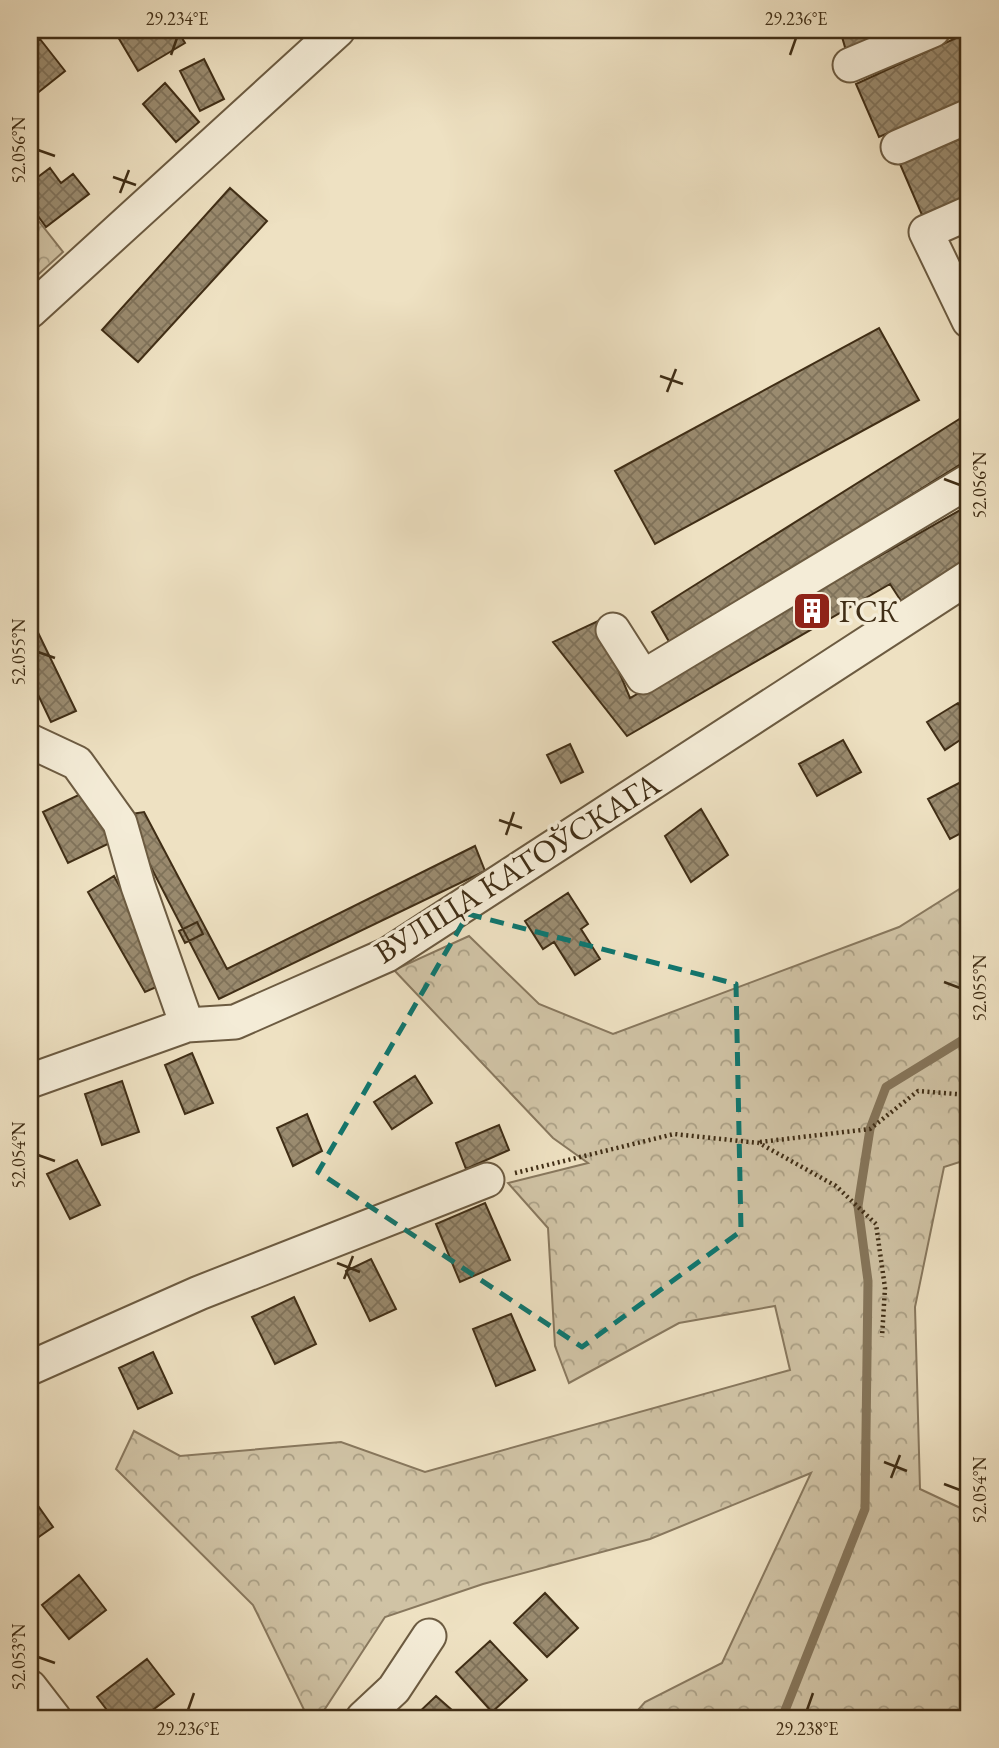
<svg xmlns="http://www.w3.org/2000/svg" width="999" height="1748" viewBox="0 0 999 1748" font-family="'EB Garamond',serif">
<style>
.forest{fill:url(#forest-crowns);stroke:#88785e;stroke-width:2}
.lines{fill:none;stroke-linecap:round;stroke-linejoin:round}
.stream{stroke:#85755a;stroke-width:9}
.building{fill:url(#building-cross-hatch);stroke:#402e16;stroke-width:2}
.minor-casing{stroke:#6c5b41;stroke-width:37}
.path{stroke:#402e16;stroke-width:4.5;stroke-dasharray:2 3.5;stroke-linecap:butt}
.minor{stroke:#f4ecd7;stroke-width:33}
.marked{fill:none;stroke:#0f766e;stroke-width:5;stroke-dasharray:14 9;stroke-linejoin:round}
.ticks{fill:none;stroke:#402e16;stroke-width:2.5}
.labels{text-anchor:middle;stroke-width:7;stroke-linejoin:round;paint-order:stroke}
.poi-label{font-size:32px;fill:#402e16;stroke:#f4ecd7;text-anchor:start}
.street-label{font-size:32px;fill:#402e16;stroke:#f4ecd7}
.neatline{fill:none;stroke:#402e16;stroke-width:2.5}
.ticks-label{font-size:18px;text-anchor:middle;fill:#402e16}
</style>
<defs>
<pattern id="forest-crowns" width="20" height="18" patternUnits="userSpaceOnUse" patternTransform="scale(1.75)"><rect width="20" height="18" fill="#d0c3a5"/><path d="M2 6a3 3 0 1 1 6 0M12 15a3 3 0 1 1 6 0" fill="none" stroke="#aa9f85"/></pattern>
<pattern id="building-cross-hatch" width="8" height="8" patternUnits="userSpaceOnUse" patternTransform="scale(1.75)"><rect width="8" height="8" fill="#9a8b6f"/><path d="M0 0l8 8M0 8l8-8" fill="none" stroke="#7f725a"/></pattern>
</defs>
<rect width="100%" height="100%" fill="#eee1c2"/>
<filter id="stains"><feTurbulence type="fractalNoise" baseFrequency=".00286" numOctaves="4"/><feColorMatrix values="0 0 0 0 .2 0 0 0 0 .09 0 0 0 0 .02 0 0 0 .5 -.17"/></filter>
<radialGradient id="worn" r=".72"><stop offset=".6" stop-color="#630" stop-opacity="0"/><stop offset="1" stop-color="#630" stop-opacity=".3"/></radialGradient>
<path class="forest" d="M30 210 63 252 30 282Z
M969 883V1159L944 1167 915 1307 920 1489 969 1512V1718H631L645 1702 722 1663 811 1473 650 1539 483 1584 385 1617 319 1718H308L253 1605 116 1469 134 1431 180 1456 341 1442 425 1472 790 1370 775 1306 679 1323 569 1383 555 1346 548 1228 508 1183 588 1163 553 1138 394 970 469 936 539 1004 613 1034 899 927Z"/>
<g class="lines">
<path class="stream" d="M782 1718 865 1509 868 1281 858 1206 870 1129 886 1087 969 1036"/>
</g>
<path class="building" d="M129 30H177L185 43 138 71 118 37Z
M840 30H900L847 54Z
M969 32V98L879 137 856 84Z
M40 39 65 71 30 99V47Z
M204 59 224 99 200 111 180 71Z
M165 83 199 122 176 142 143 104Z
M969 135V195L922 215 900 164Z
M50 168 61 183 73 174 89 194 46 227 30 205V183Z
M230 188 267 221 138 362 102 330Z
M969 228V253L960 232Z
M879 328 919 400 655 544 615 471Z
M969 413V459L671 645 652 612Z
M969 505V559L901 601 890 584 627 736 553 642 598 621 630 698Z
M30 616 76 711 51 722 30 678Z
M958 703 969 720V734L945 750 927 722Z
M843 740 861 772 817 796 799 764Z
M570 744 583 772 561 783 547 755Z
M969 778V829L950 839 928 799Z
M89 790 114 841 68 863 43 812Z
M701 809 728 855 691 882 665 836Z
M144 812 227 969 475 846 485 871 219 999 124 815Z
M114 876 170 981 145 992 88 892Z
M568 893 588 924 581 929 600 959 575 975 554 942 543 949 525 921Z
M197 922 203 934 185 943 179 931Z
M192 1053 213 1103 185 1114 165 1065Z
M415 1076 432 1103 392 1129 374 1102Z
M122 1081 139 1132 102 1145 85 1094Z
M307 1114 322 1151 293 1166 277 1128Z
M499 1125 509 1150 466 1169 456 1143Z
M77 1160 100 1205 70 1219 47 1174Z
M485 1203 510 1260 460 1282 436 1224Z
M371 1259 396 1309 370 1321 346 1271Z
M294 1297 316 1344 275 1364 252 1317Z
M511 1314 535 1370 496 1386 473 1329Z
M153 1352 172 1393 138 1409 119 1368Z
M34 1500 53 1527 30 1543V1503Z
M79 1575 106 1610 69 1639 42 1605Z
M545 1593 578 1628 547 1657 514 1623Z
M490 1641 527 1680 492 1712 456 1672Z
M147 1659 174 1694 142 1718H113L97 1697Z
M436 1696 461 1718H413Z"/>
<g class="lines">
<defs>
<path id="minor" d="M850 65 933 30
M898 147 969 116
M969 213 926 232 969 321
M30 311 338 30
M613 630 643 677 969 481
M30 741 77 763 120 823 138 886 187 1025
M30 1081 187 1025 235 1022 387 955 969 577
M30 1368 199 1293 487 1180
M30 1687 54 1718
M363 1718 394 1689 429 1636"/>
</defs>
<use href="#minor" class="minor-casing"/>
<path class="path" d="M760 1142 870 1129 918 1091 969 1095
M515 1173 674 1134 759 1143 836 1186 876 1224 885 1288 882 1337"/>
<use href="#minor" class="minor"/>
</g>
<path class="marked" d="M468 914 736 984 741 1231 582 1347 318 1172Z"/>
<path class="ticks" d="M171 55 177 38M790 55 796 38M38 150 55 156M113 177 136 185M120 193 129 170M660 376 683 384M667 392 676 369M944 479 960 485M38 652 55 658M499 820 522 828M506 835 514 812M944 982 960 988M38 1155 55 1161M337 1263 360 1272M344 1279 353 1256M884 1462 907 1471M891 1478 900 1455M944 1484 960 1490M38 1657 55 1663M188 1710 194 1693M807 1710 813 1693"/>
<defs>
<symbol id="building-square" viewBox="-11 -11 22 22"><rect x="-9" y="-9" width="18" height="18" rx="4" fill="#8f2418" stroke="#f4ecd7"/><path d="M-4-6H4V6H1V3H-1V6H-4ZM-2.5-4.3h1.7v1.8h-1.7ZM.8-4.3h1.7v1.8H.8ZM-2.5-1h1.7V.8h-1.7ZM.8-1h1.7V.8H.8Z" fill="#fff"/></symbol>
</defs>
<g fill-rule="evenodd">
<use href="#building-square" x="790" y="589" width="44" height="44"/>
</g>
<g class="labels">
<g class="poi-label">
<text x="839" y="622">ГСК</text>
</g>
<g class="street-label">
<text transform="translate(517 868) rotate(-32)" y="11">ВУЛІЦА КАТОЎСКАГА</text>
</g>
</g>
<rect width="999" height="1748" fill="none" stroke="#eee1c2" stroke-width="77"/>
<rect x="38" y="38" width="922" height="1672" class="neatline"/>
<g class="ticks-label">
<text x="177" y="25">29.234°E</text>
<text x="796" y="25">29.236°E</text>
<text transform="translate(19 150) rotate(-90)" y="6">52.056°N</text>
<text transform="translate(980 485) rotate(-90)" y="6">52.056°N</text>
<text transform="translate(19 652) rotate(-90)" y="6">52.055°N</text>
<text transform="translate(980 988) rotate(-90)" y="6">52.055°N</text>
<text transform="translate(19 1155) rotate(-90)" y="6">52.054°N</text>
<text transform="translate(980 1490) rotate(-90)" y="6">52.054°N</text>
<text transform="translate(19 1657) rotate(-90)" y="6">52.053°N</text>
<text x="188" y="1735">29.236°E</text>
<text x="807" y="1735">29.238°E</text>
</g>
<rect width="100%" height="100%" filter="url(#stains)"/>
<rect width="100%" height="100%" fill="url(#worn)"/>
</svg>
